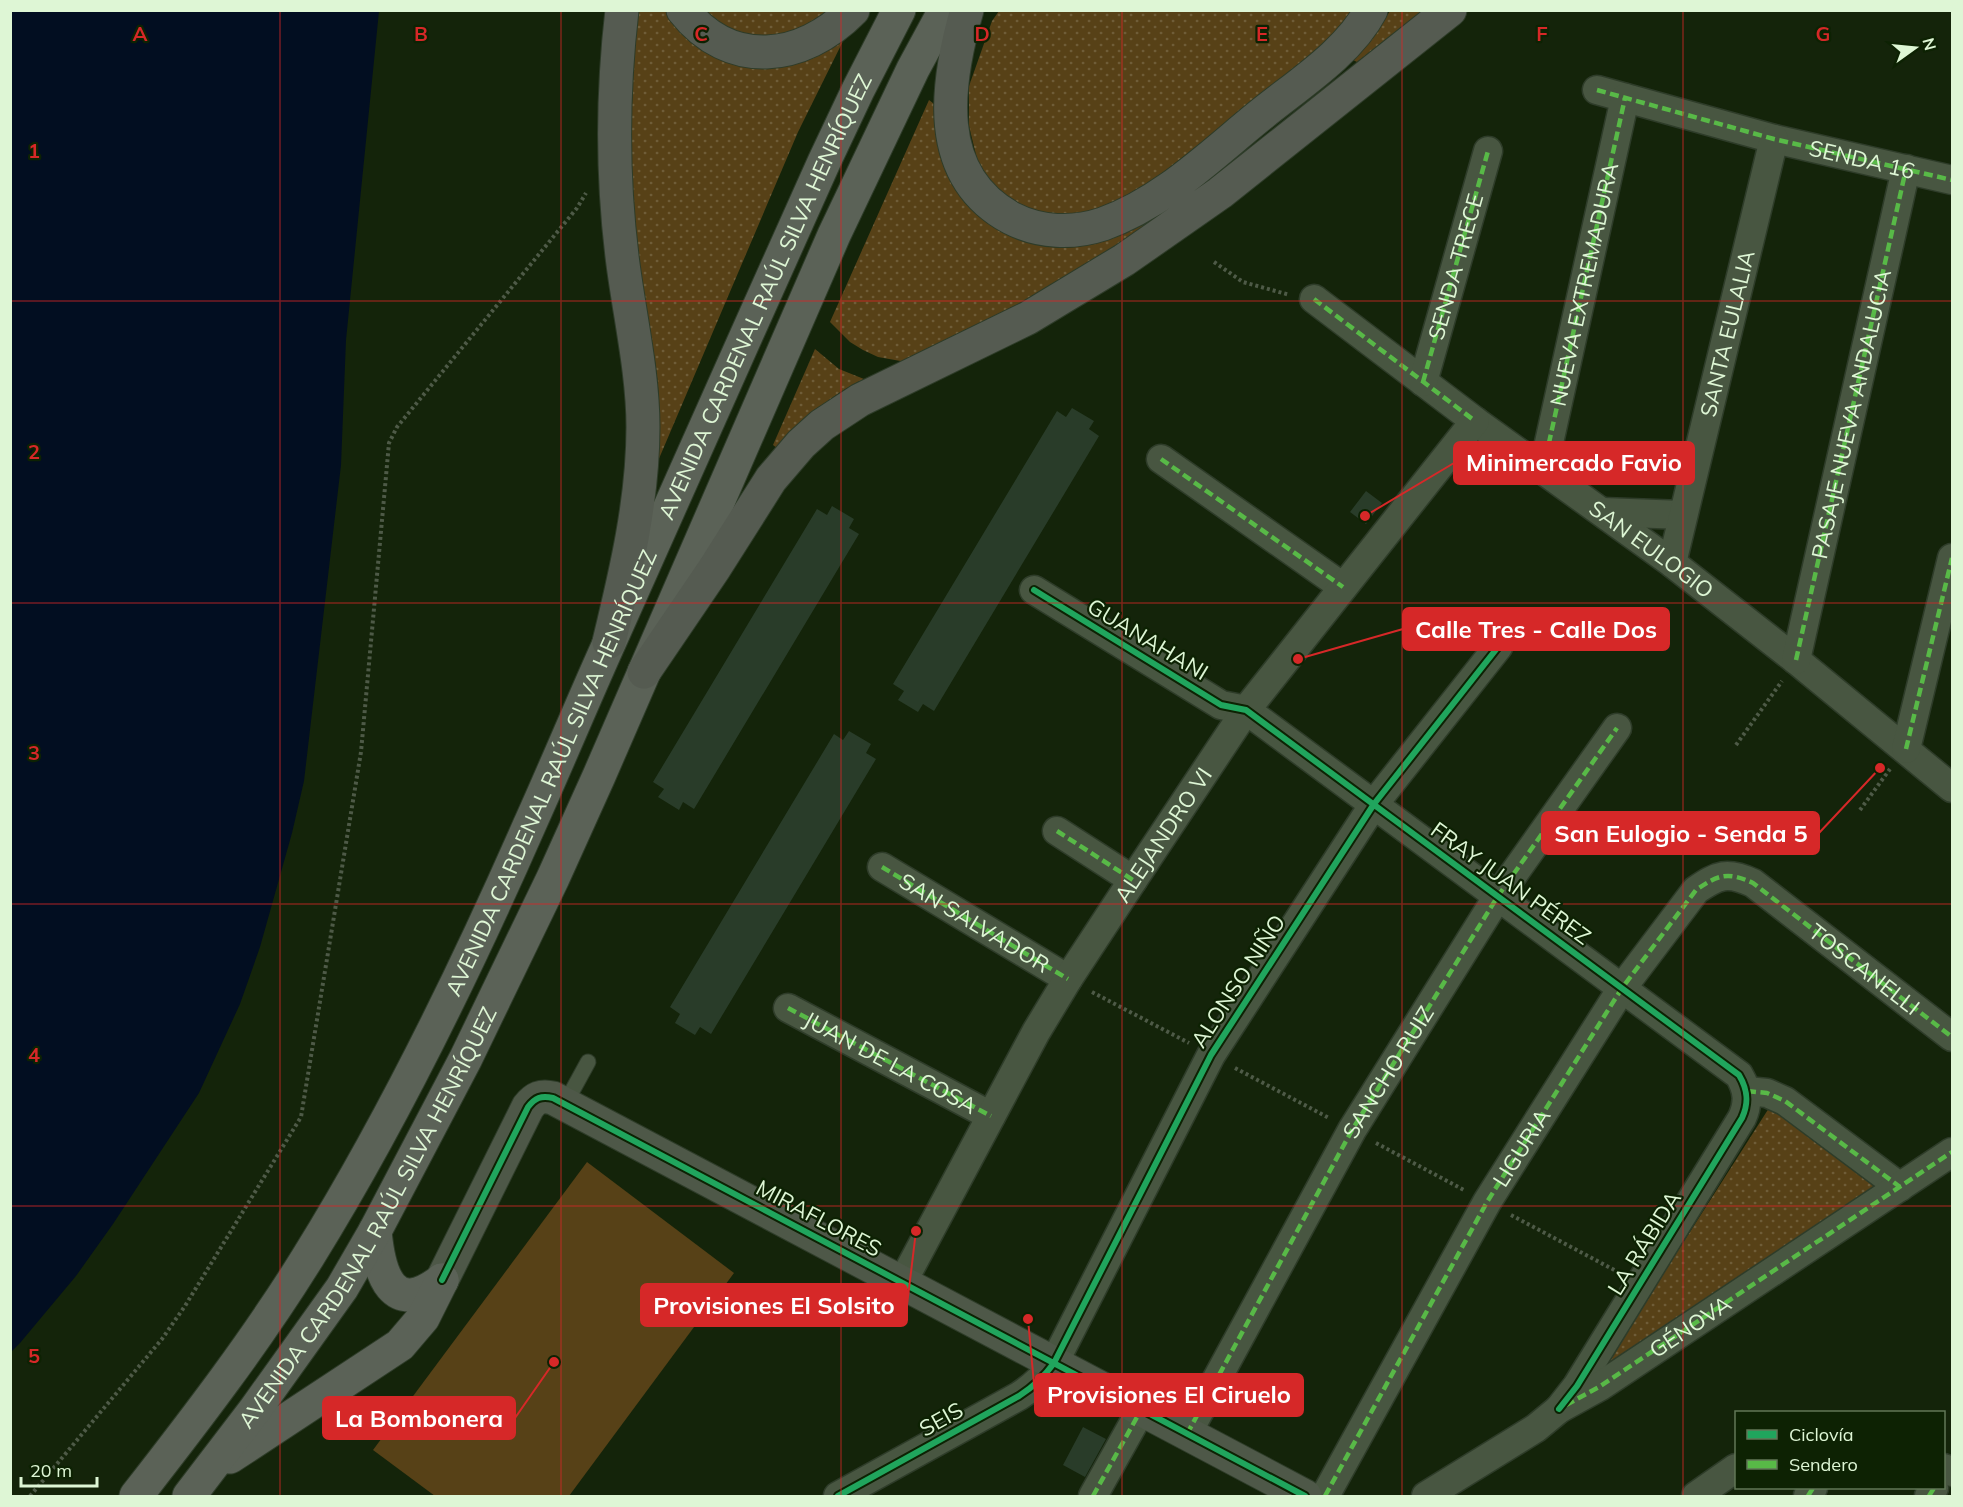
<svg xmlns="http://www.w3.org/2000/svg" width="1963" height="1507" viewBox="0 0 1963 1507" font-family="Mulish,sans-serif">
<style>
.green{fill:url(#green-dots)}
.pitch{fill:#574117}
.water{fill:#020e21}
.building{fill:#293c29}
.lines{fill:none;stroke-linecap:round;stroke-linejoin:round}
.lane-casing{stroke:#2e3c29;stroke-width:17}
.street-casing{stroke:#2e3c29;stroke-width:31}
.secondary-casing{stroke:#2e3c29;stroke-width:35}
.primary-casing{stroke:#2e3c29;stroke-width:35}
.highway-casing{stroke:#2e3c29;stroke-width:35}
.path{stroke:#4e5a47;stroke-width:4;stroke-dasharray:3 3;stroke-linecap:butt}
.lane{stroke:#485641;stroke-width:15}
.street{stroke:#485641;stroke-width:28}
.secondary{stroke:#4e5848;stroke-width:33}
.primary{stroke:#5b6257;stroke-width:33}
.highway{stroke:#555b51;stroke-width:33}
.quiet{stroke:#58b947;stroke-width:4.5;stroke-dasharray:9 4.5;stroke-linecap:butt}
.cycleway-casing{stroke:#0d2203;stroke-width:10}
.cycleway{stroke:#20a55d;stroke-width:6}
.grid{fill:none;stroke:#d62828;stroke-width:1.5;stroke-opacity:0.55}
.labels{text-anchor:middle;stroke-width:4.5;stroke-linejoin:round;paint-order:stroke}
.street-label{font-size:22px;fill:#def6d5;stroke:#0d2203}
.grid-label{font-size:20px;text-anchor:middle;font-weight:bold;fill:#d62828;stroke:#0d2203;stroke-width:4.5;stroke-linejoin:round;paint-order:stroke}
.leader{fill:none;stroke:#d62828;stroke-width:2}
.callout-dot{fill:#d62828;stroke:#0d2203;stroke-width:2}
.callout{fill:#d62828;stroke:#d62828;stroke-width:2}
.callout-label{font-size:24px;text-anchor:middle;font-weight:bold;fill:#fff}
</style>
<defs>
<pattern id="green-dots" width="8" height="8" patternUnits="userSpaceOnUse" patternTransform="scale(1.5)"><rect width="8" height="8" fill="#574117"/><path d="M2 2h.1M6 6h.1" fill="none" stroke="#6f5d38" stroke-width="1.8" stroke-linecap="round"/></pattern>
</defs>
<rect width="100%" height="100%" fill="#14240a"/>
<path class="green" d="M637 11H671L706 48 850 27 798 132 655 468C657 446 660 423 659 400 657 354 644 307 638 261 628 178 631 93 637 11Z
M704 11H836L777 41 723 29Z
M999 11H1355L1323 47 1151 182 1127 197 1079 216 1036 214 996 190 978 163 969 126V86L992 21Z
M1390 11H1422L1357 62 1353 60 1375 33Z
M929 100 938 107C942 127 944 157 950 175 966 225 1033 255 1082 246 1103 242 1123 231 1142 223L1145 228 1057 286 906 362 878 357 863 350 850 342 830 322Z
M815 349 839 369 864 379C829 395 804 421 777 448L773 445Z
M1769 1108 1882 1185 1605 1365Z"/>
<path class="pitch" d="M587 1162 734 1273 569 1496H435L373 1450Z"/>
<path class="water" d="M11 10 379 11 346 340 341 465 304 781 292 833 260 947 240 1004 199 1093 113 1224 76 1276 20 1343 11 1352Z"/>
<path class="building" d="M1072 408 1094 421 1089 429 1099 436 934 711 923 704 918 712 898 700 904 691 893 684 1057 411 1066 417Z
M1366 491 1382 503 1366 524 1350 512Z
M832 506 854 519 849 528 859 534 694 809 683 802 679 810 658 797 664 789 653 782 817 509 827 515Z
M849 731 871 744 866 753 876 759 711 1034 700 1027 695 1035 675 1023 680 1014 670 1007 834 734 843 740Z
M1083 1427 1106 1439 1085 1477 1063 1465Z"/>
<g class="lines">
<defs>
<path id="lane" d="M565 1104 588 1062"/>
<g id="street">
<path d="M1597 90 1774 139 1952 180"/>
<path id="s1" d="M1314 299 1475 421 1672 563 1796 660 1952 788"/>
<path d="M1423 382 1488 151"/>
<path d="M1161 459 1343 587"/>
<path d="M1543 470 1625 98"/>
<path d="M1603 512 1683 515"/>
<path id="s2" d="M1672 563 1774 139"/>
<path d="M1034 590 1221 705 1246 710 1739 1075C1748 1090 1749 1103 1742 1118L1577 1386 1559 1409"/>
<path d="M1796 660 1906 169"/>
<path d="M1906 749 1952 558"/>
<path d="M1057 831 1133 880"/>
<path id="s3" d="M882 867 1068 979"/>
<path d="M788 1008 991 1116"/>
<path d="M1747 1091 1767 1093 1785 1101 1900 1187"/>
<path id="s4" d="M902 1283 1036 1032 1068 979 1133 880 1246 710 1475 421"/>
<path id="s5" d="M1187 1434 1352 1130 1498 896 1617 728"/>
<path d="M1944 1468 1952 1472"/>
<path d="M838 1496 1019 1396C1033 1387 1044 1377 1054 1363L1211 1055 1374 804 1498 647"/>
<path d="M1093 1496 1141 1410"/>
<path d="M1325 1496 1487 1202 1622 988 1696 890C1718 875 1727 871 1753 883L1952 1037"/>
<path d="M1426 1496 1536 1428 1559 1409 1599 1387 1952 1152"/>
<path d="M1696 1496 1736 1468"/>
<path d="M1808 1496 1813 1488"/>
<path d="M1929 1496 1934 1488"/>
</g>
<path id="secondary" d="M442 1280 528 1107C535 1098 541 1095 553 1098L1305 1496"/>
<g id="primary">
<path d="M375 1231C379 1274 392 1319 442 1280"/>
<path d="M230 1457 400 1345 423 1318 442 1280"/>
<path id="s6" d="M136 1496C196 1419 256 1341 308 1257 393 1120 464 974 529 826 557 764 583 701 611 639 681 480 753 321 824 162L858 90 899 10"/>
<path id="s7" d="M189 1496 254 1411 342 1288 375 1231 466 1058 553 878 599 776 834 235 913 69 945 10"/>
</g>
<path id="highway" d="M683 10C730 70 802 62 853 10
M967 10C946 83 932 175 1011 218 1040 233 1073 234 1103 224 1165 202 1213 153 1263 113 1299 84 1349 52 1371 10
M609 642C626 572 643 500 643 427 643 374 630 317 623 264 612 180 612 95 622 10
M644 672 714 569 771 479 801 444 822 425 860 400 1028 318 1124 260 1220 193 1450 10"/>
</defs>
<use href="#lane" class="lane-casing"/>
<use href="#street" class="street-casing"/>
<use href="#secondary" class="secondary-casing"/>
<use href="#primary" class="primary-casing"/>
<use href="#highway" class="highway-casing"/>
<path class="path" d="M1214 262 1243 282 1290 295
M1736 745 1782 681
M1860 810 1890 769
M1092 992 1189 1043
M1235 1068 1329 1118
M1376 1143 1464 1190
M1511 1215 1618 1272
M30 1496 162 1339 185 1306 301 1117 361 752 389 443 397 427 577 208 586 193"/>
<use href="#lane" class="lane"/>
<use href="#street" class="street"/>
<use href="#secondary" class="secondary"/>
<use href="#primary" class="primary"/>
<use href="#highway" class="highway"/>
<g class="quiet">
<path id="s8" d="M1597 90 1774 139 1952 180"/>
<path d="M1314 299 1475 421"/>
<path id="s9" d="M1423 382 1488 151"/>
<path d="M1161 459 1343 587"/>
<path id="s10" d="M1543 470 1625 98"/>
<path id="s11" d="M1796 660 1906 169"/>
<path d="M1906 749 1952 558"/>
<path d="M1057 831 1133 880"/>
<path d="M882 867 1068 979"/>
<path id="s12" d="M788 1008 991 1116"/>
<path d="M1747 1091 1767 1093 1785 1101 1900 1187"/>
<path id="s13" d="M1566 1405 1599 1387 1952 1152"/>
<path d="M1187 1434 1352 1130 1498 896 1617 728"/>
<path d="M1093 1496 1141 1410"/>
<path id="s14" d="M1325 1496 1487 1202 1622 988 1696 890C1718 875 1727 871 1753 883L1952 1037"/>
<path d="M1808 1496 1813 1488"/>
<path d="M1929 1496 1934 1488"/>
</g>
<defs>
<path id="cycleway" d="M1034 590 1221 705 1246 710 1739 1075C1748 1090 1749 1103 1742 1118L1577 1386 1559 1409
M442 1280 528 1107C535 1098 541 1095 553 1098L1305 1496
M838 1496 1019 1396C1033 1387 1044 1377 1054 1363L1211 1055 1374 804 1498 647"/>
</defs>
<use href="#cycleway" class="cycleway-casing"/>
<use href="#cycleway" class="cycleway"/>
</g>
<path class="grid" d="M280 10V1496M561 10V1496M841 10V1496M1122 10V1496M1402 10V1496M1683 10V1496M10 301H1952M10 603H1952M10 904H1952M10 1206H1952"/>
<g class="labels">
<g class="street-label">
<text dy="8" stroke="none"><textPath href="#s8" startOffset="274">SENDA 16</textPath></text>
<text dy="8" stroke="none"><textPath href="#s9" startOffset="120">SENDA TRECE</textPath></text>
<text dy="8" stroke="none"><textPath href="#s10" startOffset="190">NUEVA EXTREMADURA</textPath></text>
<text dy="8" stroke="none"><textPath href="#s6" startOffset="1359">AVENIDA CARDENAL RAÚL SILVA HENRÍQUEZ</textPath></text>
<text dy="8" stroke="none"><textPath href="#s2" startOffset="236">SANTA EULALIA</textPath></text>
<text dy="8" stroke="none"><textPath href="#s11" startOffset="252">PASAJE NUEVA ANDALUCIA</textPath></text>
<text dy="8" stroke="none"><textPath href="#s1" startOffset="420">SAN EULOGIO</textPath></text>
<text transform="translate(1148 639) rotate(31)" y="8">GUANAHANI</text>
<text dy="8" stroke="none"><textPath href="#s6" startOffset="837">AVENIDA CARDENAL RAÚL SILVA HENRÍQUEZ</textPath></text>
<text dy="8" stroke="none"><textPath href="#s4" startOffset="519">ALEJANDRO VI</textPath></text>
<text transform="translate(1511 883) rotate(36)" y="8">FRAY JUAN PÉREZ</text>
<text dy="8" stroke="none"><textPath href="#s3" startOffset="108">SAN SALVADOR</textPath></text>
<text dy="8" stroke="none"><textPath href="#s14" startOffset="914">TOSCANELLI</textPath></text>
<text transform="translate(1238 981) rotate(-57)" y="8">ALONSO NIÑO</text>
<text dy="8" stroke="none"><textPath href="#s12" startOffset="116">JUAN DE LA COSA</textPath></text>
<text dy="8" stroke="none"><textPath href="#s5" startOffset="414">SANCHO RUIZ</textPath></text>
<text dy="8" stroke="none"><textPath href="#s14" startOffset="400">LIGURIA</textPath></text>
<text dy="8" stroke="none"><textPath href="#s7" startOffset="332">AVENIDA CARDENAL RAÚL SILVA HENRÍQUEZ</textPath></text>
<text transform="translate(819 1218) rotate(28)" y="8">MIRAFLORES</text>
<text transform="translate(1644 1243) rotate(-58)" y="8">LA RÁBIDA</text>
<text dy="8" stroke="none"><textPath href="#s13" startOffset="147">GÉNOVA</textPath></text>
<text transform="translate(941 1419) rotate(-29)" y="8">SEIS</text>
</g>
</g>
<g class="grid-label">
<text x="140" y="41">A</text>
<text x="421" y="41">B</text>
<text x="701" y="41">C</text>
<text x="982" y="41">D</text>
<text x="1262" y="41">E</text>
<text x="1542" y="41">F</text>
<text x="1823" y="41">G</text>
<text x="34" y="158">1</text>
<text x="34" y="459">2</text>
<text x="34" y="760">3</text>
<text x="34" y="1062">4</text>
<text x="34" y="1363">5</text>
</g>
<path class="leader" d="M1365 516L1454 463M1298 659L1403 629M1880 768L1819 833M916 1231L907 1305M1028 1319L1035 1395M554 1362L515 1418"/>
<g class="callout-dot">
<circle cx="1365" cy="516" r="6"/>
<circle cx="1298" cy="659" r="6"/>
<circle cx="1880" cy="768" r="6"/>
<circle cx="916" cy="1231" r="6"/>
<circle cx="1028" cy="1319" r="6"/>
<circle cx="554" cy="1362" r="6"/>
</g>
<g class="callout">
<rect x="1454" y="442" width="240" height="42" rx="6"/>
<rect x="1403" y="608" width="266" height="42" rx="6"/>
<rect x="1542" y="812" width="277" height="42" rx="6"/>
<rect x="641" y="1284" width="266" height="42" rx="6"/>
<rect x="1035" y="1374" width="268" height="42" rx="6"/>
<rect x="323" y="1397" width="192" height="42" rx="6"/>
</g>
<g class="callout-label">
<text x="1574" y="471">Minimercado Favio</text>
<text x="1536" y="638">Calle Tres - Calle Dos</text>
<text x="1681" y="842">San Eulogio - Senda 5</text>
<text x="774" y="1314">Provisiones El Solsito</text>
<text x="1169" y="1403">Provisiones El Ciruelo</text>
<text x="419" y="1427">La Bombonera</text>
</g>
<rect width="1963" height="1507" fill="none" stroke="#def6d5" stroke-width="24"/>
<rect x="1735" y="1411" width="210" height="78" fill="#0d2203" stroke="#617757" stroke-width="1.5"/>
<rect x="1747" y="1430" width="30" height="9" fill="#20a55d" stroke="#617757" stroke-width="1.5"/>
<text x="1789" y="1441" font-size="18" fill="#def6d5">Ciclovía</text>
<rect x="1747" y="1460" width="30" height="9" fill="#58b947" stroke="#617757" stroke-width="1.5"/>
<text x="1789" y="1471" font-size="18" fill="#def6d5">Sendero</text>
<g transform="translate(1915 48) rotate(75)" stroke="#0d2203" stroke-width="4.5" paint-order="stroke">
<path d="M0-4.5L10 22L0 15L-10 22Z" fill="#def6d5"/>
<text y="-9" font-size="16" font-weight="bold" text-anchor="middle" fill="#def6d5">N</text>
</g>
<path d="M21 1477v9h76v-9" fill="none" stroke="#def6d5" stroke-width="3"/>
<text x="30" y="1477" font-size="18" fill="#def6d5" stroke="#0d2203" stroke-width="4.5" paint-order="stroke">20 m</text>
</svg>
